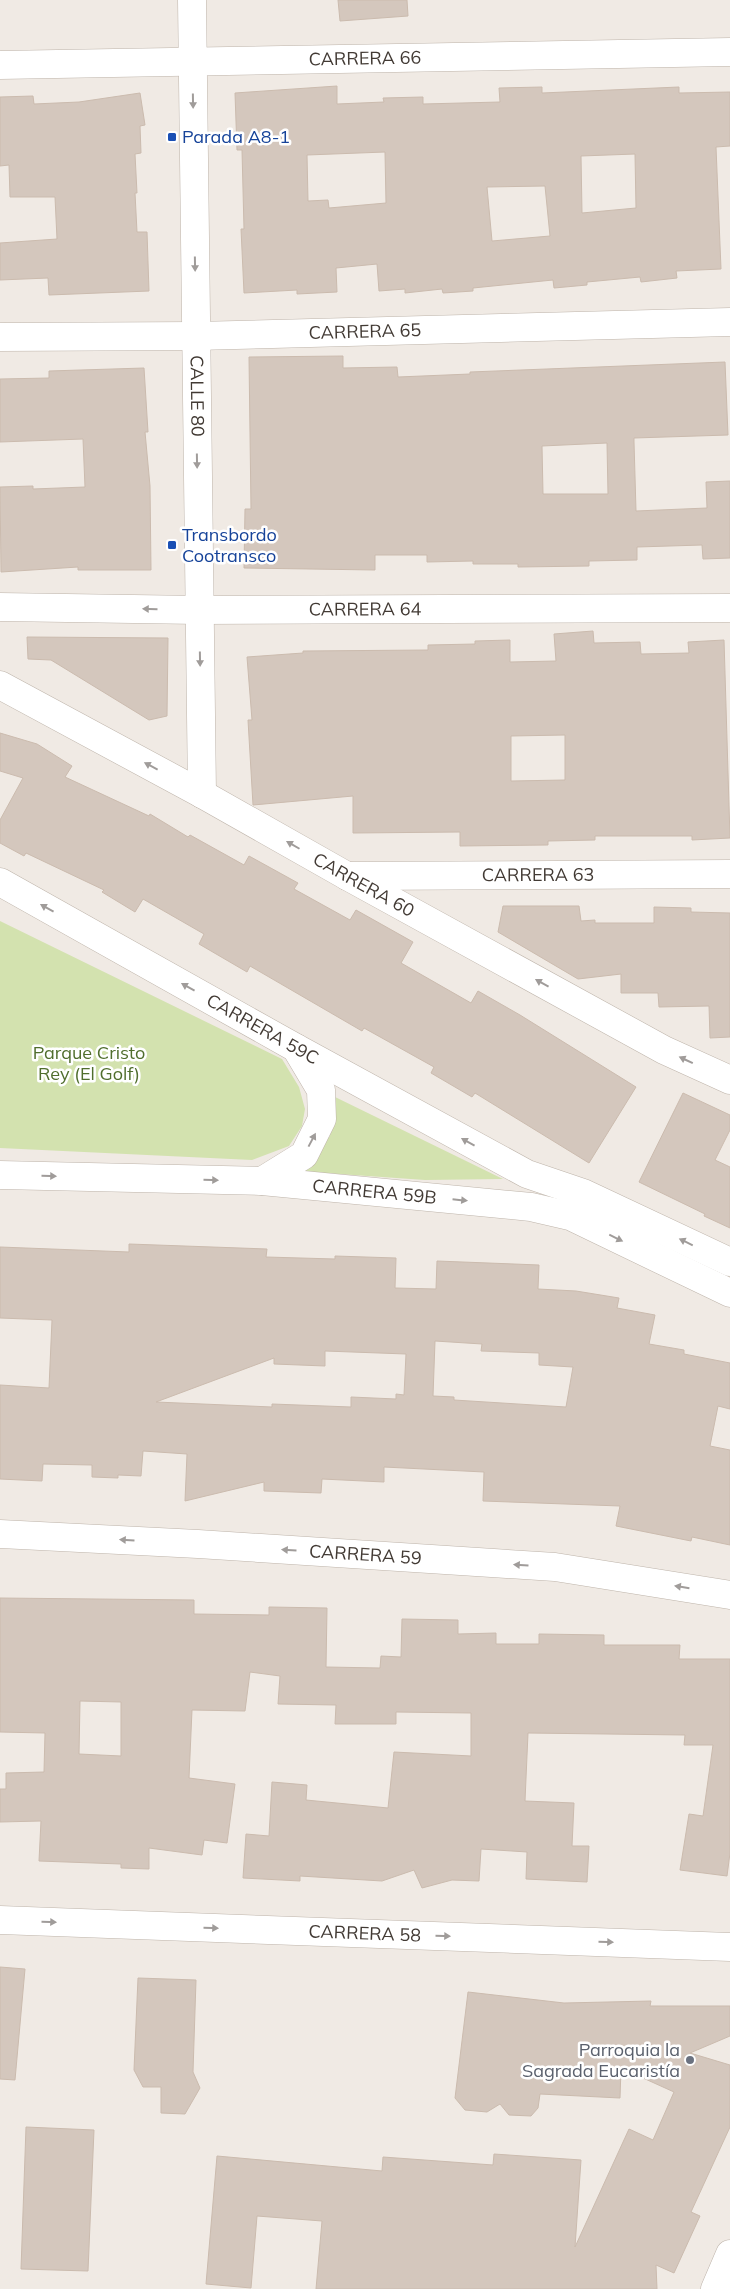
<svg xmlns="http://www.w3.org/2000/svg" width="730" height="2289" viewBox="0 0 730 2289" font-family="Mulish,sans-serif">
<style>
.green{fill:#d3e2af}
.building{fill:#d4c7bd;stroke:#cbbbae;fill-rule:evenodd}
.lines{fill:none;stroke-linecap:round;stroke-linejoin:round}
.minor-casing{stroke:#beb4aa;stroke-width:29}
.tertiary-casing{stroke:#beb4aa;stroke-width:29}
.minor{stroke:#fff;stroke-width:28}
.tertiary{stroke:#fff;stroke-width:28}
.oneway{fill:#a09c9a}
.transit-dot{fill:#1a4fb4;stroke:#fff;stroke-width:2}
.worship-dot{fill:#6b7280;stroke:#fff;stroke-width:2}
.labels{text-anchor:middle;stroke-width:5;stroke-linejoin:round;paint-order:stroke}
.street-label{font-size:18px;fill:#423a34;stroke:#fff}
.transit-label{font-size:18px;fill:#164399;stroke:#fff;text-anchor:start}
.park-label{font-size:18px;fill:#506e2d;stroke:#fff}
.worship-label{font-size:18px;fill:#5b616d;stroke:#fff;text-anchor:end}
</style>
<rect width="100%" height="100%" fill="#f0eae4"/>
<path class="green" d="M0 921 282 1059 299 1087 305 1109 302 1126 289 1146 252 1160 0 1148Z
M333 1096 503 1179 425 1180 296 1171 330 1136Z"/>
<path class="building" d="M338 0H407L408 16 340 21Z
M337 86V104L384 102 383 98 423 97V104L500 102 499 88 542 87V93L679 87V93L730 92V146L716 147 721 269 676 271 677 278 641 282 640 277 587 282V285L554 288 553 280 473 288V291L443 293 442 289 405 293V289L379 291 377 264 336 268 337 292 297 294V290L244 293 241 229H244L242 150H237L235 93ZM385 152 386 203 329 208 328 200 308 201 307 155ZM635 154 636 208 582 213 581 156ZM545 186 550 236 492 241 487 187Z
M140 93 145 125 140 126 141 153 135 154 137 193H135L137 232H147L149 291 49 295 48 278 0 280V243L57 239 55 197H10L9 165 0 166V97L33 96 34 104 79 102Z
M343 356V368L397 367 398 377 470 374V372L725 362 728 435 634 438V442L636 511 707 508 706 482 730 481V558L703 559 702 545 637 547V560L589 561V566L518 567V564H473V561L427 562V555H375V570L244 568 245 509H251L249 357ZM607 443 608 494H543L542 446Z
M144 368 148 432H145L150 486 151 570H78V567L1 572 0 487 33 486V489L85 487 83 439 0 442V379L49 378V371Z
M593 631 594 643 640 642 641 654 689 653 688 642 724 640 730 838 692 840V836H595V840L548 841V845L460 846V832L353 833V796L253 805 248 720H252L247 657 303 653V651L428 650V645L475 644V641L510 640V662L556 661 554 634ZM565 735V780L511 781V736Z
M27 637 168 638 167 716 149 720 51 660 28 659Z
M0 733 37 744 72 766 65 777 149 816 150 814 188 837 190 835 244 865 249 856 298 883 294 889 350 920 356 910 413 942 401 963 471 1003 478 991 520 1015 636 1087 589 1163 475 1093 472 1097 431 1073 434 1067 364 1028 362 1031 250 966 247 972 199 944 204 934 143 899 135 912 102 892 104 890 26 853 24 856 0 843V820L23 778 0 771Z
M503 906H579L581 921 595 920V923H654V907L691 908V912L730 913V1037L710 1038 709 1006 659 1007 658 993H621V974L578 979 498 932Z
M683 1093 730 1115V1130L715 1160 730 1167V1228L704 1216 705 1214 639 1182Z
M129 1244 267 1249 266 1257 335 1259V1256L396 1258 395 1288 436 1289 437 1261 539 1265 538 1289 576 1291 619 1298 617 1308 655 1315 649 1344 684 1350V1354L730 1363V1409L718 1406 710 1446 730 1450V1545L692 1537 691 1541 616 1526 620 1506 483 1501 484 1472 384 1467V1482L322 1479 321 1493 264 1491V1482L185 1501 187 1454 143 1451 141 1476 118 1475V1478L92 1477V1465L43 1464 42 1481 0 1479V1385L49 1388 52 1320 0 1318V1247L129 1252ZM435 1341 482 1344 481 1351 539 1353V1365L573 1367 566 1407 454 1400V1397L433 1396ZM325 1351 406 1354 404 1395 396 1394V1399L351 1397V1407L272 1404V1407L156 1402 274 1358V1364L325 1366Z
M0 1598 194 1600V1614L269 1615V1607L327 1608 326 1667 380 1668 381 1656 401 1657 402 1619 458 1620V1634L496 1633V1644H539V1634L604 1635V1645H680L679 1659H730V1853L727 1876 680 1870 689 1814 703 1816 713 1745H684L685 1735 528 1733 525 1801 574 1803 572 1846H589L587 1882 526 1879 527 1852 481 1849 479 1881 452 1880 422 1888 414 1870 382 1881 300 1876V1881L243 1878 246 1834 269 1836 272 1782 307 1785 306 1800 388 1808 394 1752 471 1756V1713L396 1712V1724H335L336 1705 278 1704 280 1676 250 1672 245 1711 192 1710 189 1778 235 1784 227 1843 204 1840 202 1855 149 1848V1869L121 1868V1864L39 1861 41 1821 0 1822V1789H6V1773L44 1772 45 1733 0 1732ZM80 1701 121 1702V1756L79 1754Z
M0 1967 25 1969 15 2080 0 2079Z
M138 1978 196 1980 193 2072 200 2088 185 2114 161 2113V2087H143L134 2070Z
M468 1992 564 2003 651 2001 650 2006H730V2036L690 2053 730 2065V2127L691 2212 700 2216 674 2273 656 2265 657 2289H316L322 2221 257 2216 251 2288 206 2284 217 2156 382 2171 383 2157 493 2165 494 2154 581 2160 575 2247 629 2129 653 2140 674 2092 621 2068 620 2098 540 2094 538 2108 531 2116 509 2115 500 2104 487 2112 465 2110 455 2098Z
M26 2127 94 2130 88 2271 21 2269Z"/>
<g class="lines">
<defs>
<g id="minor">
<path id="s1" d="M0 65 730 52"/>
<path id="s2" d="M0 337 196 336 730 322"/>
<path id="s3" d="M0 607 199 610 730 608"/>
<path id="s4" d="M347 876 730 874"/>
<path id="s5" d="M0 1534 198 1544 555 1567 730 1595"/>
<path id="s6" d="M0 1920 730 1947"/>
</g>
<g id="tertiary">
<path id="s7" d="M192 0 202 794"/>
<path id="s8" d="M0 685 202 794 347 876 664 1050 730 1080"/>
<path id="s9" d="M0 882 296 1048 527 1174 583 1193 730 1262"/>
<path id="s10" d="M0 1175 262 1181 531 1207 570 1216 730 1293"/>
<path d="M262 1181 304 1155 322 1119 321 1090 296 1048"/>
<path d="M715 2289 730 2254"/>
</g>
</defs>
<use href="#minor" class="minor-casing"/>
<use href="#tertiary" class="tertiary-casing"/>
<use href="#minor" class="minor"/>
<use href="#tertiary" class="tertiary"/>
</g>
<defs><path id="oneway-solid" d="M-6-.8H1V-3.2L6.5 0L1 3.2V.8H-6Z" transform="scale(1.25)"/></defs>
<g class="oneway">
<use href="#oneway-solid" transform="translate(193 101) rotate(89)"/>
<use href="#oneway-solid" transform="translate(195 264) rotate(89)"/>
<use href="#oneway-solid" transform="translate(197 461) rotate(89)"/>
<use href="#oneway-solid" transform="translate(150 609) rotate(-179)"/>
<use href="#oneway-solid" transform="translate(200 659) rotate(89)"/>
<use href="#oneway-solid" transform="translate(151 766) rotate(-152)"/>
<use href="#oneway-solid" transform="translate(293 845) rotate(-150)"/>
<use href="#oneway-solid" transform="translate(47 908) rotate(-151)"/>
<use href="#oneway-solid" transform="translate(542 983) rotate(-151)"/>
<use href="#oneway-solid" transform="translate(188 987) rotate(-151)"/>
<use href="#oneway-solid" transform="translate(686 1060) rotate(-155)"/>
<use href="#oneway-solid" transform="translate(312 1140) rotate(-62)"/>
<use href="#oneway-solid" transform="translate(468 1142) rotate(-151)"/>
<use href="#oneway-solid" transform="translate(49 1176) rotate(1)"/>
<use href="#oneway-solid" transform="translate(211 1180) rotate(1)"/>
<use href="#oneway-solid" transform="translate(460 1200) rotate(6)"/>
<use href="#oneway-solid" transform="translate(616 1238) rotate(26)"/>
<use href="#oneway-solid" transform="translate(686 1242) rotate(-154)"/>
<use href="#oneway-solid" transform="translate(127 1540) rotate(-177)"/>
<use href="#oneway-solid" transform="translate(289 1550) rotate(-176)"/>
<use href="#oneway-solid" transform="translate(521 1565) rotate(-176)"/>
<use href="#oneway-solid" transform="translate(682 1587) rotate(-171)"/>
<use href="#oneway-solid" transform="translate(49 1922) rotate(2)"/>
<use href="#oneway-solid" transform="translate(211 1928) rotate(2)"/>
<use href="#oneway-solid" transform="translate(443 1936) rotate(2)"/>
<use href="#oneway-solid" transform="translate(606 1942) rotate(2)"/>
</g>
<g class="transit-dot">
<rect x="167" y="132" width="10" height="10" rx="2.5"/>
<rect x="167" y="540" width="10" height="10" rx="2.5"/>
</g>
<circle class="worship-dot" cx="690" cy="2060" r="5"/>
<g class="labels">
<g class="street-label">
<text dy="6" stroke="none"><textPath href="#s1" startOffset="365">CARRERA 66</textPath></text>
<text dy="6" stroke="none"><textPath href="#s2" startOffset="365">CARRERA 65</textPath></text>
<text dy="6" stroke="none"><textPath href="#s7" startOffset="396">CALLE 80</textPath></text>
<text dy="6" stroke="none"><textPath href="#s3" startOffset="365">CARRERA 64</textPath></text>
<text dy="6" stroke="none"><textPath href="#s4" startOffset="191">CARRERA 63</textPath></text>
<text dy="6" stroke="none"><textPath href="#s8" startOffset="415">CARRERA 60</textPath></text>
<text dy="6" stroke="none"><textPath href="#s9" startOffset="301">CARRERA 59C</textPath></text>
<text dy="6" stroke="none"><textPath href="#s10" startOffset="375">CARRERA 59B</textPath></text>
<text dy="6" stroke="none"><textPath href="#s5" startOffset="366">CARRERA 59</textPath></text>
<text dy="6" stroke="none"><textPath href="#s6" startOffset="365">CARRERA 58</textPath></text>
</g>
<g class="transit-label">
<text x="182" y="143">Parada A8-1</text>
<text x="182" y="541">Transbordo<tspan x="182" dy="21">Cootransco</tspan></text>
</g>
<g class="park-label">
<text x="89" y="1059">Parque Cristo<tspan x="89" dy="21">Rey (El Golf)</tspan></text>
</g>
<g class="worship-label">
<text x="680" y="2056">Parroquia la<tspan x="680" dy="21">Sagrada Eucaristía</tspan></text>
</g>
</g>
</svg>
